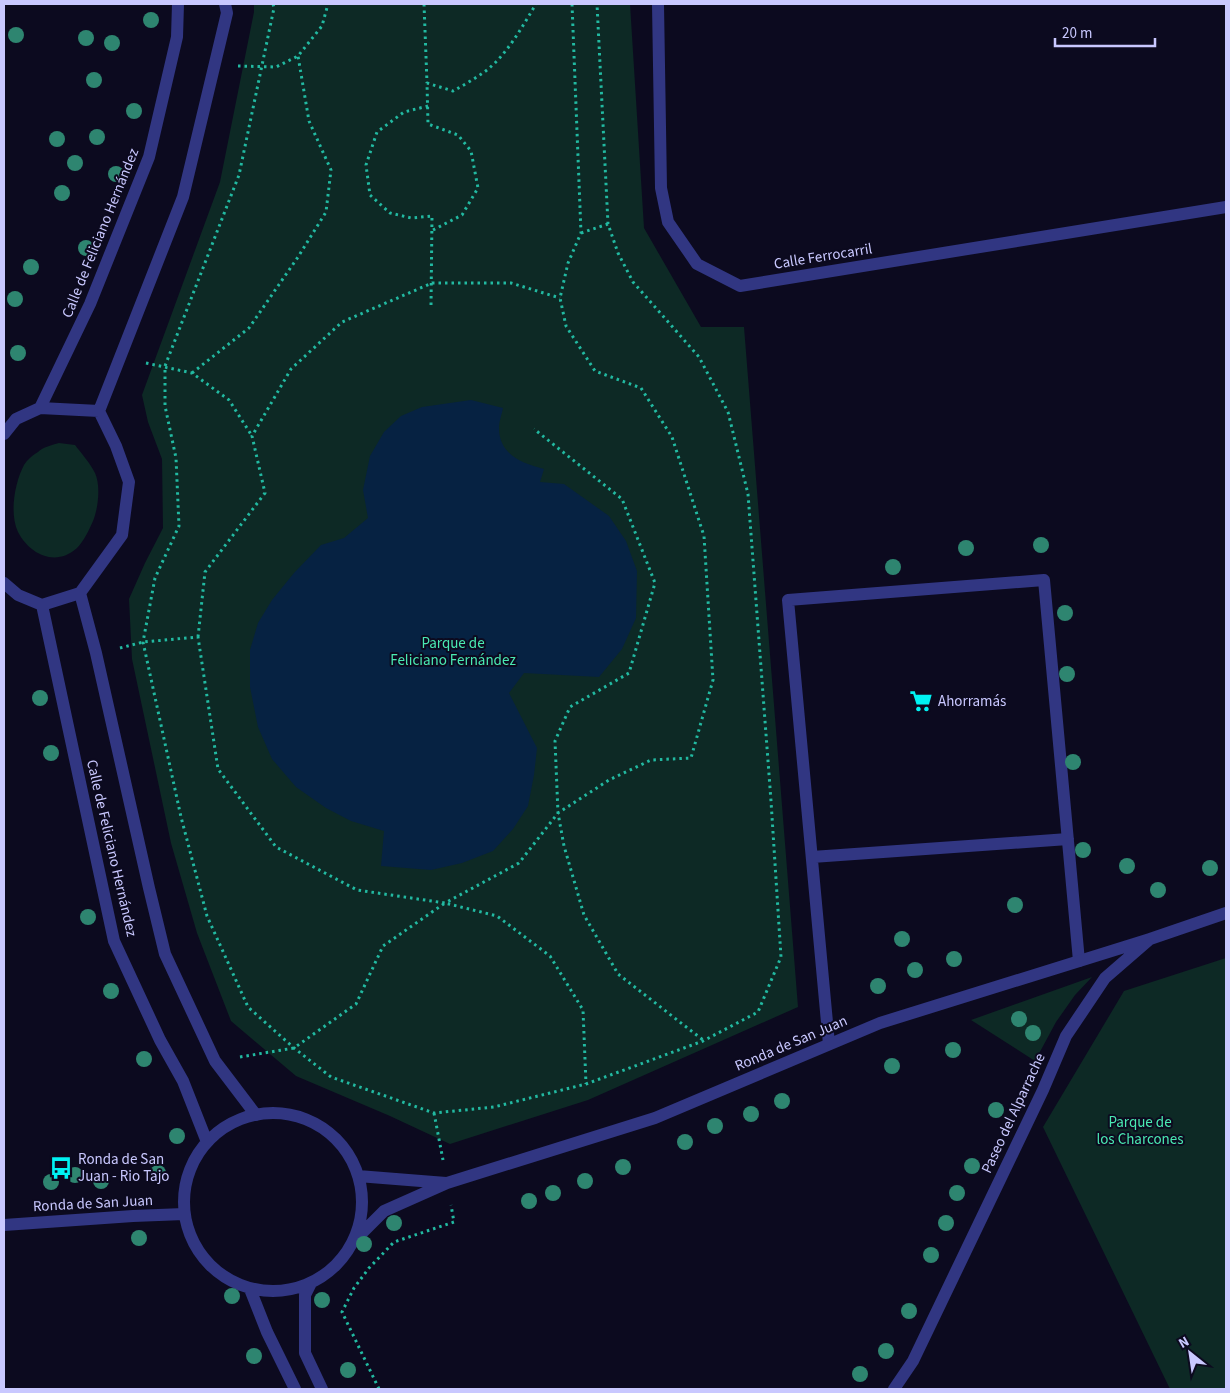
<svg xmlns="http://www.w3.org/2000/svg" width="1230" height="1393" viewBox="0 0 1230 1393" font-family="'Source Sans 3',sans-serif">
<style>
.green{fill:#0d2925}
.water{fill:#062242}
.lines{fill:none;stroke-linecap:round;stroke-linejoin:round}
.path{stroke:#22b9a1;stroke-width:3;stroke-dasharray:2.5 4;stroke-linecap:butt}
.service{stroke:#313682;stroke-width:12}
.minor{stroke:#313682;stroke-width:12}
.tree{fill:#2e8570}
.labels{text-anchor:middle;stroke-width:4;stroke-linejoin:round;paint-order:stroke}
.street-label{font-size:15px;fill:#c9c8ff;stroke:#0c0a1f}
.park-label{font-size:15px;fill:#4ae9b2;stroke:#0c0a1f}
.poi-label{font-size:15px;fill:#c9c8ff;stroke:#0c0a1f;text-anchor:start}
</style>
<rect width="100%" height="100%" fill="#0c0a1f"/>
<path class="green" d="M254 4H630L644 228 701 327H744L798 1007 588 1100 450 1144 390 1116 296 1076 231 1021 197 933 171 843 132 659 129 599 145 563 163 528 162 459 148 422 142 395 220 182 254 12Z
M59 443 75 445C82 454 90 463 95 473 101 486 98 509 93 521 89 530 84 541 77 548 56 567 30 555 18 532 9 513 15 482 24 465 27 460 33 455 38 452 43 447 52 445 59 443Z
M1226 958V1389H1170L1043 1127 1124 991Z
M1092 977 1075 995 1056 1022 1035 1061 971 1020Z"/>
<path class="water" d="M471 400 503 408C502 414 499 421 499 428 499 454 521 463 544 469L540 482 564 484 609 516 626 541 637 571 636 618 622 649 599 677 524 673 509 693 537 748 534 775 528 806 513 829 493 851 462 863 431 870 381 866 384 831 351 821 326 808 296 787 272 759 258 727 250 687V650L258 623 272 600 294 573 321 545 344 538 368 518 363 490 370 456 384 432 401 416 422 407Z"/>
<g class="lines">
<path class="path" d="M273 4 274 8 239 175 165 366V406L176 458 179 526 155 578 143 642 181 817 207 916 248 1007 294 1048 331 1077 434 1113 494 1107 586 1084 703 1041 758 1012 781 957 771 801 748 494 728 412 699 357 633 282 618 253 608 224 597 4
M424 4 427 83
M572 4 581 233 568 263 560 298 566 326 595 371 641 388 672 437 704 536 713 680 691 758 651 760 609 780 558 813 564 846 584 915 618 974 703 1040
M238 66 276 67 298 56 322 26 328 4
M428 106 404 112 377 132 366 165 370 195 390 213 411 218 432 216 431 306
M433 230 462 215 478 188 471 151 458 135 428 124 427 83 453 91C464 85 476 78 487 70 508 53 522 27 536 4
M581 233 608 224
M146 363 192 373 229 400 252 436
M192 373 249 328 298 257 326 212 331 170 309 121 298 56
M198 637 205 572 265 493 252 436 291 369 342 322 432 283H511L560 298
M120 648 143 642 198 637 218 769 276 847 357 890 445 903 519 863 558 813 555 741 570 707 629 673 655 583 622 499 534 429
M240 1057 294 1048 356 1004 383 946 445 903 497 916 550 956 583 1010 586 1084
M434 1113 443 1160
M379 1389 342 1312 354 1288 369 1268 394 1242 454 1222 451 1205"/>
<path class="service" d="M812 857 1068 839
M829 1044 788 600 1044 580 1079 961"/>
<path class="minor" d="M658 4 661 188 668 222 697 264 740 286 1226 207
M40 408 90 304 149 157 177 37 178 4
M99 411 183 197 227 13 225 4
M4 434 16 419 40 408 99 411
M4 583 18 595 42 605 80 593 122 535 129 482 116 446 99 411
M80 593 96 653 149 888 165 954 215 1061 256 1115
M42 605 114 941 160 1040 183 1081 207 1142
M184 1202a89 89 0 1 1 178 0a89 89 0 1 1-178 0Z
M358 1176 446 1183
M4 1225 133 1216 184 1214
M353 1242 384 1211 447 1183 655 1118 880 1023 1150 939
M311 1283 305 1295V1353L322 1389
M250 1289 267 1332 295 1389
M894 1389 913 1361 1043 1090 1066 1036 1105 978 1150 939 1226 913"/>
</g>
<g class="tree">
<circle cx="151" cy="20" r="8"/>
<circle cx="16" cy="35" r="8"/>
<circle cx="86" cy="38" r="8"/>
<circle cx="112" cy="43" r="8"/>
<circle cx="94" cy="80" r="8"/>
<circle cx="134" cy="111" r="8"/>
<circle cx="97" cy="137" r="8"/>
<circle cx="57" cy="139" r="8"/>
<circle cx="75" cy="163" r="8"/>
<circle cx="116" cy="174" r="8"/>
<circle cx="62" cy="193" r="8"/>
<circle cx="86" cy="248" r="8"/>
<circle cx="31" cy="267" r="8"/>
<circle cx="15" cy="299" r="8"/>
<circle cx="18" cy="353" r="8"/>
<circle cx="1041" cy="545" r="8"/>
<circle cx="966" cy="548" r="8"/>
<circle cx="893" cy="567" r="8"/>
<circle cx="1065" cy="613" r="8"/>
<circle cx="1067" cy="674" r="8"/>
<circle cx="40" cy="698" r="8"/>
<circle cx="51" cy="753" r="8"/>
<circle cx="1073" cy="762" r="8"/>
<circle cx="1083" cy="850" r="8"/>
<circle cx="1127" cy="866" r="8"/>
<circle cx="1210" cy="868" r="8"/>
<circle cx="1158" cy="890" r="8"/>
<circle cx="1015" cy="905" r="8"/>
<circle cx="88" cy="917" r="8"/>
<circle cx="902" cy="939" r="8"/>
<circle cx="954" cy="959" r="8"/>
<circle cx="915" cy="970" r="8"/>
<circle cx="878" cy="986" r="8"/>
<circle cx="111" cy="991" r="8"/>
<circle cx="1019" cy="1019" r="8"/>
<circle cx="1033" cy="1033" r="8"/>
<circle cx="953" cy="1050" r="8"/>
<circle cx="144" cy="1059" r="8"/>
<circle cx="892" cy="1066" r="8"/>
<circle cx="782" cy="1101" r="8"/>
<circle cx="996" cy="1110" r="8"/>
<circle cx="751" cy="1114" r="8"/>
<circle cx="715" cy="1126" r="8"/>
<circle cx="177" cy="1136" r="8"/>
<circle cx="685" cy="1142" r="8"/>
<circle cx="972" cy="1166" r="8"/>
<circle cx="623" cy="1167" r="8"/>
<circle cx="158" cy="1173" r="8"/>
<circle cx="75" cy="1175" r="8"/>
<circle cx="101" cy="1181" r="8"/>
<circle cx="585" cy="1181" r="8"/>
<circle cx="51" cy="1182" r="8"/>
<circle cx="553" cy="1193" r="8"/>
<circle cx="957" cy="1193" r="8"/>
<circle cx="529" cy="1201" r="8"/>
<circle cx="394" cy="1223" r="8"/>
<circle cx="946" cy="1223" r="8"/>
<circle cx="139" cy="1238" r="8"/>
<circle cx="364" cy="1244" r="8"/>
<circle cx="931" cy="1255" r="8"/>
<circle cx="232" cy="1296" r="8"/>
<circle cx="322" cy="1300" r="8"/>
<circle cx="909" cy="1311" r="8"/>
<circle cx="886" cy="1351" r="8"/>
<circle cx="254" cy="1356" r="8"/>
<circle cx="348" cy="1370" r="8"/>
<circle cx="860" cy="1374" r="8"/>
</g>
<defs>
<symbol id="supermarket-bare" viewBox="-9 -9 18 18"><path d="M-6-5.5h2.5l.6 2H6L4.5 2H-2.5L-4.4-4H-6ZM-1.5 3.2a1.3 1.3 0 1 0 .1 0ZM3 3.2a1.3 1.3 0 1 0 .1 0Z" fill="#00f3f3" stroke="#0c0a1f" stroke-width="2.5" paint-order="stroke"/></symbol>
<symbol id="bus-bare" viewBox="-9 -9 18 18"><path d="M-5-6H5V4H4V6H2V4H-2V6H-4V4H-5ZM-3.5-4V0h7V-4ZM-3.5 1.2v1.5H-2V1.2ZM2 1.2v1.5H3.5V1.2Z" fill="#00f3f3" stroke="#0c0a1f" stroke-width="2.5" paint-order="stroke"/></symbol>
</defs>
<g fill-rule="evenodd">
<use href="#supermarket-bare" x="905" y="685" width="32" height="32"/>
<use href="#bus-bare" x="45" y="1152" width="32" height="32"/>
</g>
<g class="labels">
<g class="street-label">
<text transform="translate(100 233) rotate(-68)" y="5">Calle de Feliciano Hernández</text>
<text transform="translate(823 256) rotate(-9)" y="5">Calle Ferrocarril</text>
<text transform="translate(112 848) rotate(77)" y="5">Calle de Feliciano Hernández</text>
<text transform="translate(791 1043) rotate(-23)" y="5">Ronda de San Juan</text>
<text transform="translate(1013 1113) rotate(-65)" y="5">Paseo del Alparrache</text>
<text transform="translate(93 1203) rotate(-3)" y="5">Ronda de San Juan</text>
</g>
<g class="park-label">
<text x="453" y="648">Parque de<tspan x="453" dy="17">Feliciano Fernández</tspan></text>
<text x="1140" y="1127">Parque de<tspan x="1140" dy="17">los Charcones</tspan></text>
</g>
<g class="poi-label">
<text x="938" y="706">Ahorramás</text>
<text x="78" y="1164">Ronda de San<tspan x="78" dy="17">Juan - Rio Tajo</tspan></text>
</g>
</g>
<rect width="1230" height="1393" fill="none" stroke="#c9c8ff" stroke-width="10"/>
<g transform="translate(1190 1353) rotate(330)" stroke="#0c0a1f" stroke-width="4" paint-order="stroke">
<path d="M0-4L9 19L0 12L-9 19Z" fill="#c9c8ff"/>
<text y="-8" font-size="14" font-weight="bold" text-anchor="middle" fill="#c9c8ff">N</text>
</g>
<path d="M1055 38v8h100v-8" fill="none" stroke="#c9c8ff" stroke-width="2.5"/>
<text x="1062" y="38" font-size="15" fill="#c9c8ff" stroke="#0c0a1f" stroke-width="4" paint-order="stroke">20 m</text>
</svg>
